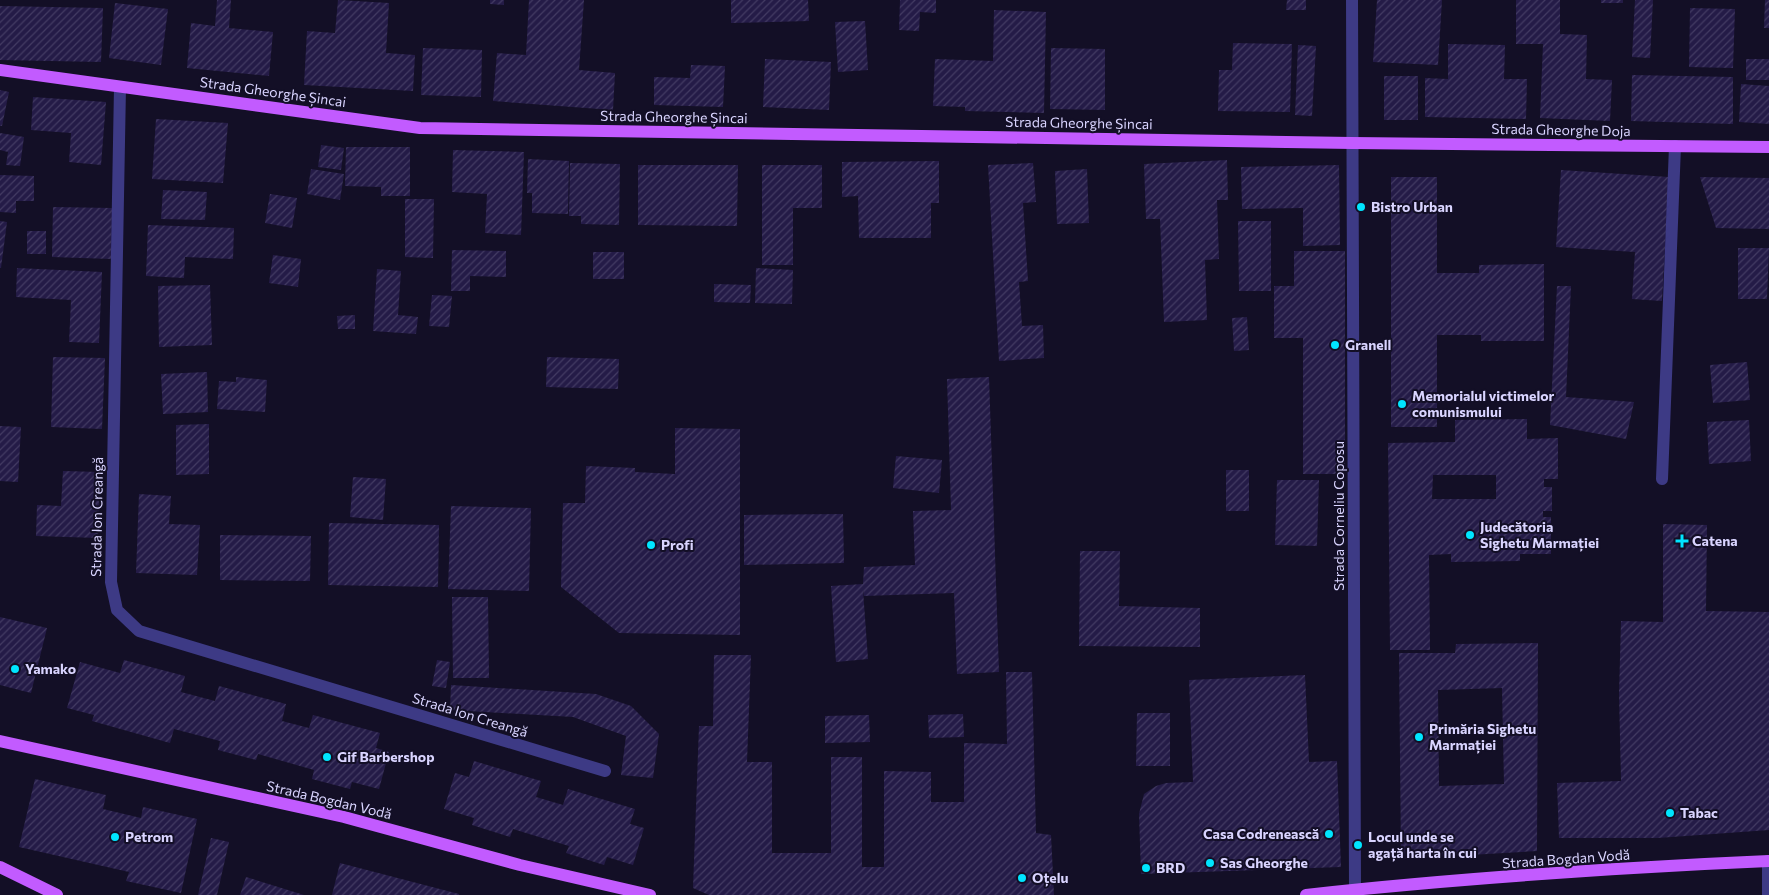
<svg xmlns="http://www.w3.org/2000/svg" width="1769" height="895" viewBox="0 0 1769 895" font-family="Commissioner,sans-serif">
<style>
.building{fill:url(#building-hatch);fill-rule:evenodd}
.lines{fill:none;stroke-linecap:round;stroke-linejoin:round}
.minor{stroke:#3d3a85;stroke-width:12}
.major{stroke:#c25bff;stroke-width:12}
.poi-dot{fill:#00e5ff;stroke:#130f26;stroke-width:2}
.labels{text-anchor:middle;stroke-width:4;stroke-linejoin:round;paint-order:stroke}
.street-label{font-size:14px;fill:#d9d4ff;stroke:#130f26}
.poi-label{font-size:14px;font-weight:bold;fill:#d9d4ff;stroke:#130f26;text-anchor:start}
</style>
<defs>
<pattern id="building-hatch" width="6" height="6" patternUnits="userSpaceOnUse" patternTransform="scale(1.25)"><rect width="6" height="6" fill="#241b47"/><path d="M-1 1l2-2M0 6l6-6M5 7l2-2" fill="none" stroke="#433b63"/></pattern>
</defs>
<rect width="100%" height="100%" fill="#130f26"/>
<path class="building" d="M217 0H231L229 28 273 32 269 76 187 68 191 23 215 26Z
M338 0 389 3 386 53 415 55 413 91 304 85 307 31 335 33Z
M490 0H504V5L490 4Z
M529 0H584L579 70 615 73 613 110 493 101 497 53 526 55Z
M731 0H808L809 21 731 23Z
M900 0H936V13L920 12 919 31 899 30Z
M1287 0H1306V10H1286Z
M1377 0H1442L1438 65 1373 62Z
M1516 0H1560V34L1587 35 1586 79 1612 80 1610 121 1540 118 1543 44H1516Z
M1601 0H1623V3H1601Z
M1635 0H1653L1650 58 1632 57Z
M1765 0H1769V28H1764Z
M115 3 168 9 161 65 109 58Z
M0 6 103 8 101 62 0 60Z
M1690 8 1735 9 1733 68 1689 67Z
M994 10 1046 12 1044 113 965 111V107L933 106 935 59 993 61Z
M865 21 868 70 838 72 835 22Z
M1233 43 1292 44 1290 112 1218 111 1219 70H1232Z
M1448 44 1505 45 1504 79H1527L1526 119 1425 117V78L1448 79Z
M1298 45 1316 46 1312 116 1295 115Z
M423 48 482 50 481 97 421 95Z
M1051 48 1105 49V110L1050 109Z
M765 59 831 62 829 110 763 107Z
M1746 59H1769V80H1746Z
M691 65 725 66 723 107 654 105V77L690 78Z
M1632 75 1733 77V124L1631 121Z
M1384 76H1418V120H1384Z
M1741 84 1769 86V124L1739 122Z
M0 90 9 92 2 126H0Z
M33 97 106 102 101 165 69 162 71 133 31 130Z
M156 119 228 123 223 183 152 179Z
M0 133 24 137 20 166 6 165 8 152 0 150Z
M321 145 344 148 341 170 318 167Z
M346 147H410V196H381V187L345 186Z
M453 150 524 152 521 235 485 233 487 194 452 192Z
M528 159 569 161 568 214 532 213V193H527Z
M1227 160 1228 200H1217L1219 259 1205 260 1207 320 1164 322 1160 219H1146L1144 164Z
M939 161V203H931V238H859L858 196 842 197V162Z
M570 163 620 164 619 225 581 224V216H569Z
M1033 163 1036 202 1023 203 1028 281 1019 282 1022 326 1043 325 1044 358 999 361 988 165Z
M638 165H738L737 226 638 225Z
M762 165H822V208H793V265H762Z
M1339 165 1340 245 1303 246V208L1242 209 1241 167Z
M311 169 344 174 340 200 307 194Z
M1087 169 1089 223 1057 224 1055 171Z
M1561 170 1669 177 1662 301 1632 299 1635 252 1556 247Z
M0 175 34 176V201H16V213L0 212Z
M1391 177H1437V273H1479V265L1544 264V341H1481V335H1437V427H1391Z
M1700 177 1769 178V229L1716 228Z
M163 190 207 192 205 220 161 219Z
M270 194 297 198 292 228 265 223Z
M405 199H434L433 258 405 257Z
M53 207 112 208 111 259 52 257Z
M0 221 7 222 1 268H0Z
M1238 221H1271V291H1239Z
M148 225 234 228 233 259 185 257 184 278 146 276Z
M27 231H46V254H27Z
M1738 248H1769L1767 299H1738Z
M452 250 506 251V277L470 276V291H451Z
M1294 251H1345V474H1303V338H1274V286H1294Z
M593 252H624V279H593Z
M273 255 301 259 298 287 269 283Z
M17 268 102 272 99 343 69 342 71 300 16 297Z
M756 268 793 270 792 304 755 303Z
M377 269 401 271 398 315 418 317 416 334 373 331Z
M714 284 751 285 750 303 714 302Z
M210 285 212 345 159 347 158 286Z
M1557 286H1571L1566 397 1634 402 1626 439 1550 425Z
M432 295 452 296 449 327 429 326Z
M355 315V329H338L337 316Z
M1247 317 1249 350 1234 351 1232 318Z
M53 357 105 358 102 429 51 427Z
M547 357 619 359 618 389 546 387Z
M1747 362 1750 400 1713 403 1710 365Z
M207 372 208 412 163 414 161 374Z
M236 377 267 380 265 412 217 409 219 381 236 382Z
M989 377 999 672 957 674 954 593 864 596 863 590 868 659 836 662 831 586 863 584 864 567 915 565 913 511 951 510 947 379Z
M1527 419V439L1558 438V479H1544V487H1552V511H1543V517H1551V554H1520V561L1451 562V554L1429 555 1430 650H1390L1388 443 1455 442V420ZM1433 475H1496V499H1432Z
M1749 420 1751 461 1709 464 1707 422Z
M209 424V474L176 475V425Z
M0 426 21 427 18 482 0 481Z
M675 428 740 429V635L619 633 561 587 563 503H585L586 466 635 468V472L675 474Z
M896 456 942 460 939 493 893 488Z
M1226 470H1249V511H1226Z
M63 471 101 472 98 538 36 536 37 505 61 506Z
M353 477 386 479 383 520 350 517Z
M1277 480H1319L1317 546 1275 545Z
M139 494 171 496 169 524 200 525 197 575 136 573Z
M451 506 531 508 529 591 448 589Z
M843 514 844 563 744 565V515Z
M329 523 439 525 438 587 328 585Z
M1663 524 1707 525 1706 611 1769 612V830L1658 838H1559L1557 783 1621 781 1619 694 1621 621 1663 622Z
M220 535 311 536 310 581 220 580Z
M1080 551H1120L1119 606 1200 608V647L1079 646Z
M452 597H488L489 678H453Z
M0 617 47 628 31 693 0 685Z
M1538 643 1537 851 1401 859 1399 653H1455L1456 644ZM1502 688 1504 784 1439 786 1438 690Z
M714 655H751L747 762H772V853H831V757H862V867H884V771L931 772V802H964V743L1007 744 1006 672H1032L1036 833 1051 835 1054 895H709L693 888 699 726H713Z
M124 660 185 676 181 692 215 701 219 686 286 704 282 721 309 728 313 715 380 733 376 748 389 752 379 789 352 782 350 789 312 779 314 770 258 754 256 760 218 750 220 741 174 729 170 743 92 721 94 715 67 708 80 662 120 673Z
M437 660 450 662 446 688 432 686Z
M1305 675 1309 762 1337 761 1341 867 1141 874 1139 814 1144 794 1156 786 1166 783 1193 782 1189 680Z
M451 685 596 694 631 706 659 734 653 778 621 775 626 736 573 717 450 710Z
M1137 713H1170V766H1136Z
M963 714 964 737 929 738 928 715Z
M869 715 870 742 825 743V716Z
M474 761 541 781 536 797 563 805 568 789 635 809 630 824 644 828 633 865 607 857 604 865 566 853 569 846 539 837 513 829 510 837 472 825 474 818 444 809 455 773 469 777Z
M35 779 106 795 103 809 141 818 143 807 197 819 181 893 126 881 129 872 19 847Z
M211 838 229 842 217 895H198Z
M340 863 459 894V895H332Z
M246 877 304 895H240Z"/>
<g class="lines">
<path class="minor" d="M1352 0 1355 889
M120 87 111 582 117 610 139 631 605 771
M1662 479 1675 146
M1768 861V895"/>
<path class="major" d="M0 70 420 128 1352 143 1769 147
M0 741 344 817 520 865 650 895
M0 867 57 895
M1306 895C1459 878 1615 868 1769 861"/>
</g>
<g class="poi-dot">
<circle cx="1361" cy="207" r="5"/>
<circle cx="1335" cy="345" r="5"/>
<circle cx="1402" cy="404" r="5"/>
<circle cx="1470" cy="535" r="5"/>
<path d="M1679.5 533.5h5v5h5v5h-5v5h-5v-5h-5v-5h5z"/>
<circle cx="651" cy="545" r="5"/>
<circle cx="15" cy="669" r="5"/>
<circle cx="1419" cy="737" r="5"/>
<circle cx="327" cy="757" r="5"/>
<circle cx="1670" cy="813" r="5"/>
<circle cx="1329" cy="834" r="5"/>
<circle cx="115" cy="837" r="5"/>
<circle cx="1358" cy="845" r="5"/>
<circle cx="1210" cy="863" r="5"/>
<circle cx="1146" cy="868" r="5"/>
<circle cx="1022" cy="878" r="5"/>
</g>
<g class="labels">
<g class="street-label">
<text transform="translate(273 92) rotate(8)" y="5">Strada Gheorghe Șincai</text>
<text transform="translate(674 117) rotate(1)" y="5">Strada Gheorghe Șincai</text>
<text transform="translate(1079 123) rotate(1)" y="5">Strada Gheorghe Șincai</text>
<text transform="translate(1561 130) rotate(1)" y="5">Strada Gheorghe Doja</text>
<text transform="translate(1339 516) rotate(-90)" y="5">Strada Corneliu Coposu</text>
<text transform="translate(97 517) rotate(-89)" y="5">Strada Ion Creangă</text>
<text transform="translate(470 715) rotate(17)" y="5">Strada Ion Creangă</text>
<text transform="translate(329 800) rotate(13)" y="5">Strada Bogdan Vodă</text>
<text transform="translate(1566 859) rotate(-4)" y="5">Strada Bogdan Vodă</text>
</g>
<g class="poi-label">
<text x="1371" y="212">Bistro Urban</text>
<text x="1345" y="350">Granell</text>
<text x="1412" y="401">Memorialul victimelor<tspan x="1412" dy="16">comunismului</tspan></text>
<text x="1480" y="532">Judecătoria<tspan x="1480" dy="16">Sighetu Marmației</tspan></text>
<text x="1692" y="546">Catena</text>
<text x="661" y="550">Profi</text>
<text x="25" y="674">Yamako</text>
<text x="1429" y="734">Primăria Sighetu<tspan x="1429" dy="16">Marmației</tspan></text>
<text x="337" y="762">Gif Barbershop</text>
<text x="1680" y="818">Tabac</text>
<text x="1319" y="839" text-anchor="end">Casa Codrenească</text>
<text x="125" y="842">Petrom</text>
<text x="1368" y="842">Locul unde se<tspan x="1368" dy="16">agață harta în cui</tspan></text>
<text x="1220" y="868">Sas Gheorghe</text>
<text x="1156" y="873">BRD</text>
<text x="1032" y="883">Oțelu</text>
</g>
</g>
</svg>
